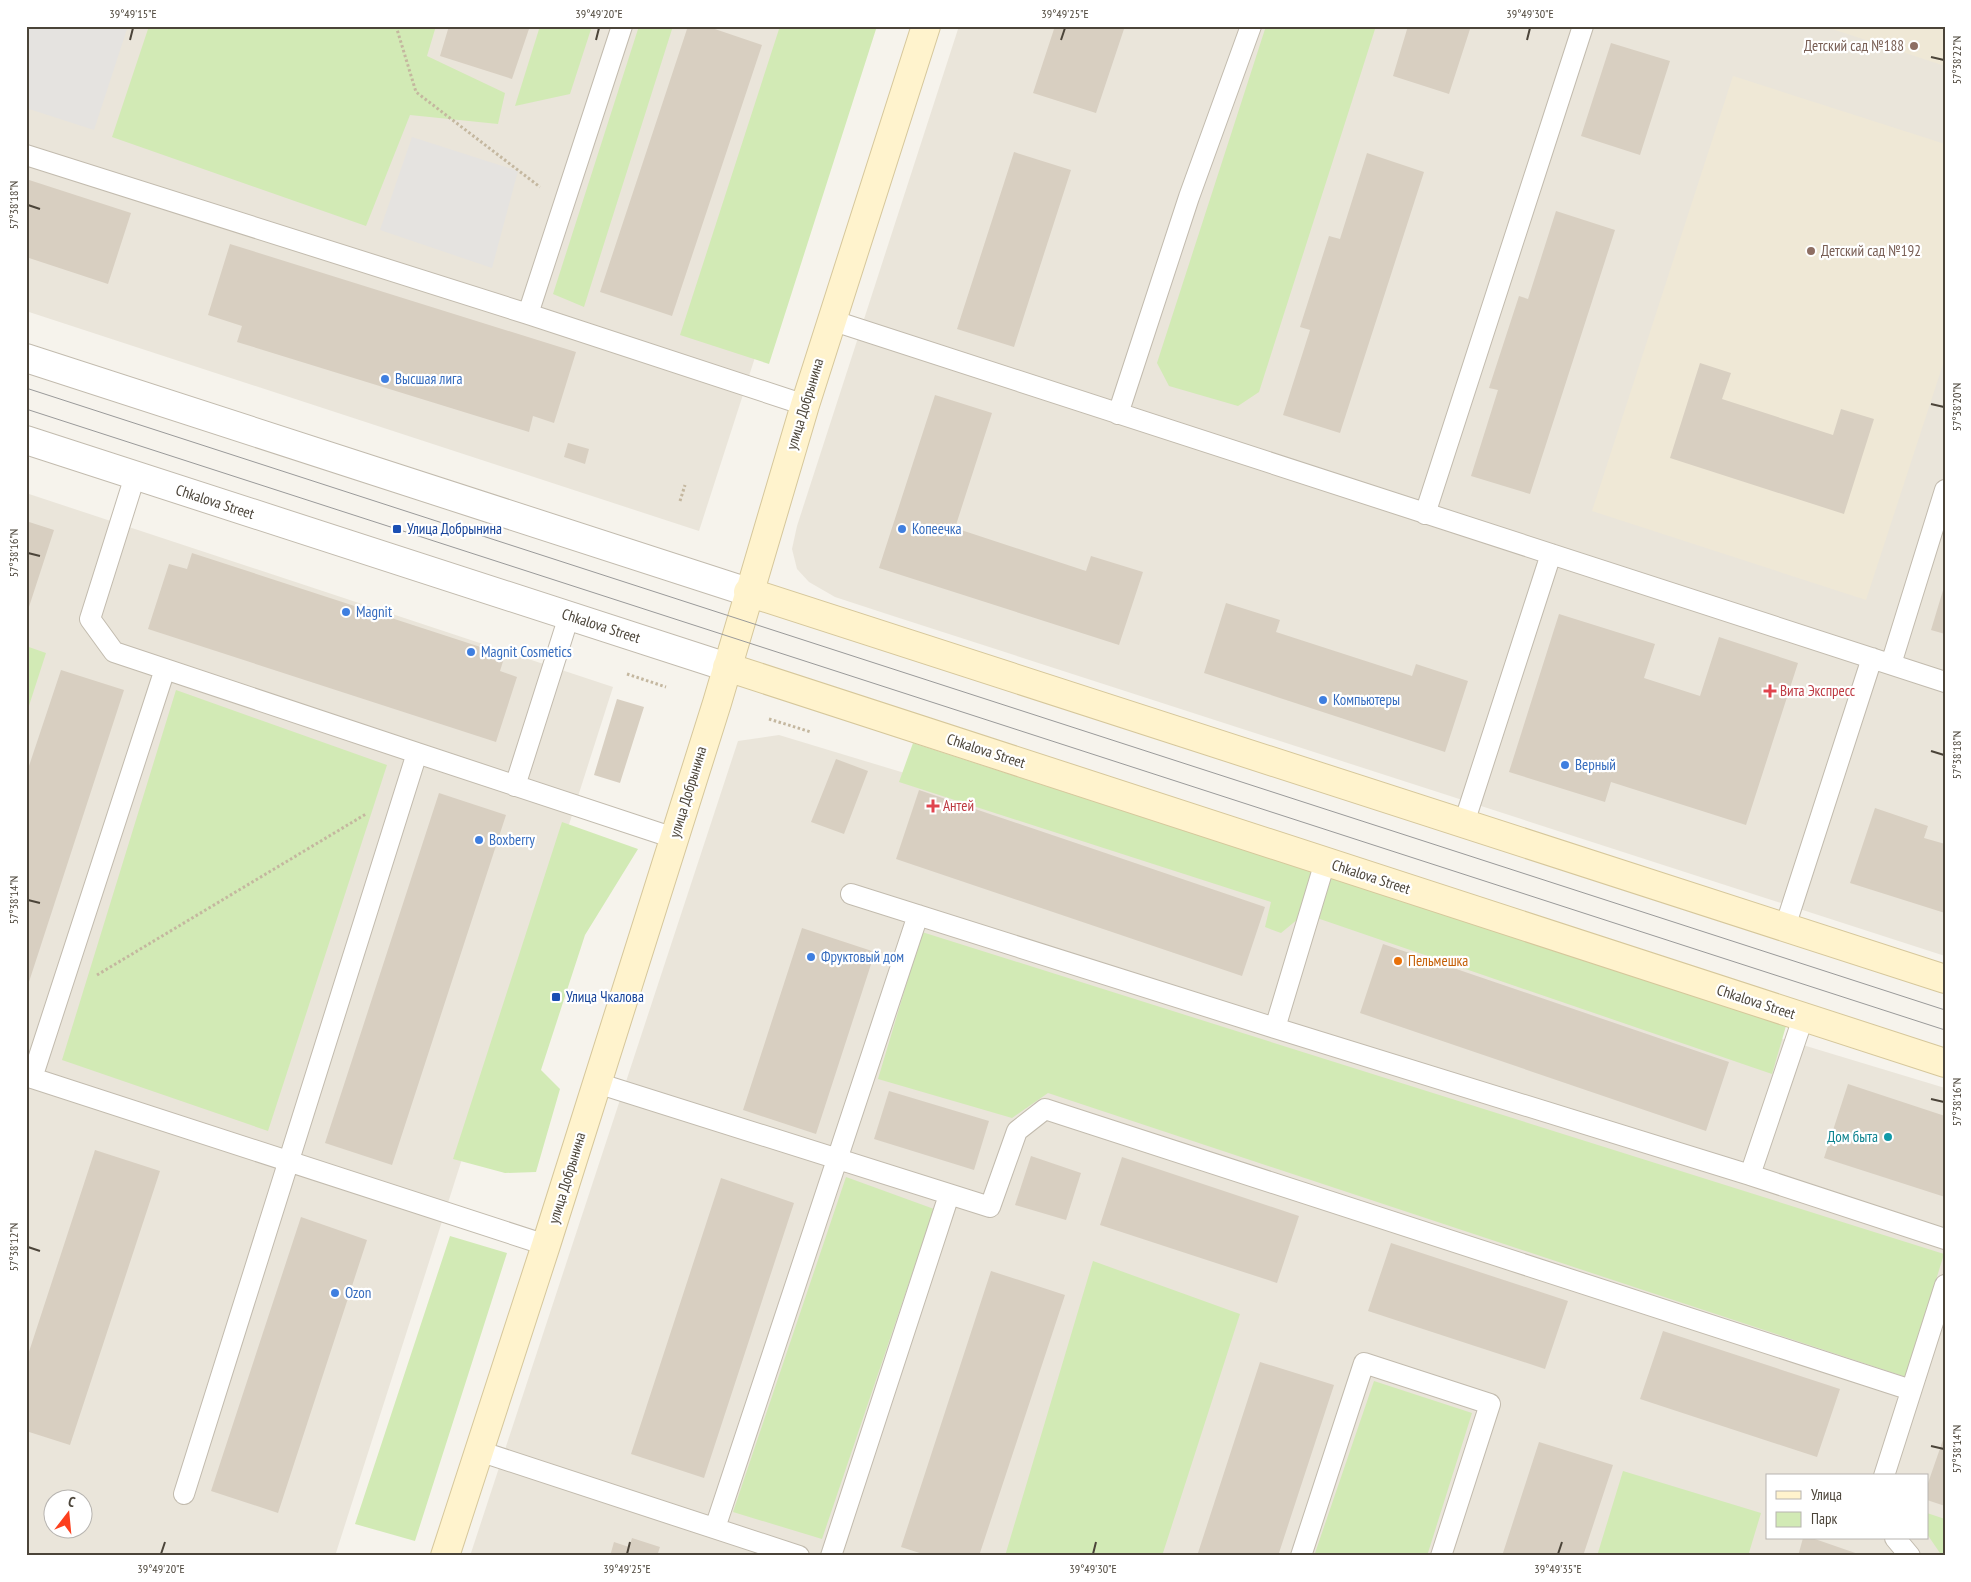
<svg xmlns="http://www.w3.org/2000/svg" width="1971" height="1582" viewBox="0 0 1971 1582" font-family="'PT Sans Narrow',sans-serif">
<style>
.residential{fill:#eae5da;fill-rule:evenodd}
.education{fill:#efe8d6}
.green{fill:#d2eab5}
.parking{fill:#e5e3e0}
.building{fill:#d8cfc1}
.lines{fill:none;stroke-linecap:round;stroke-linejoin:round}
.service-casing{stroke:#c2bbae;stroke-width:22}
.tertiary-casing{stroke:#c2bbae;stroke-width:30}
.secondary-casing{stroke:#d6c79b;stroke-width:30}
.path{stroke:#c4b79f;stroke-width:3;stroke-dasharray:2.5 2.5;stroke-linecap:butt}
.service{stroke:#fff;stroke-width:20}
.tertiary{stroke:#fff;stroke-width:28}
.secondary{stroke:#fff3cd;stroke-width:28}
.tram{stroke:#9a9a9a;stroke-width:1}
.ticks{fill:none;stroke:#4b4439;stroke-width:2}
.education-dot{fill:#8d6e63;stroke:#fff;stroke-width:2}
.shop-dot{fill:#3f7fe0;stroke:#fff;stroke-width:2}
.transit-dot{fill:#1a4fb4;stroke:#fff;stroke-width:2}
.health-dot{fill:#e0444e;stroke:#fff;stroke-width:2}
.food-dot{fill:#e8710a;stroke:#fff;stroke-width:2}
.culture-dot{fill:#0f9aa8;stroke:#fff;stroke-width:2}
.labels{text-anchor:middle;stroke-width:4.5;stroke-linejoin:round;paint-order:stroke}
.education-label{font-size:15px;fill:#785e54;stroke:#fff;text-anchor:end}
.shop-label{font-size:15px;fill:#366cbe;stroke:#fff;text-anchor:start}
.street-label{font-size:15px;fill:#4b4439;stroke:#fff}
.transit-label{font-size:15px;fill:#164399;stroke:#fff;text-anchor:start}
.health-label{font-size:15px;fill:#be3a42;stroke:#fff;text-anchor:start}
.food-label{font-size:15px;fill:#c56008;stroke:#fff;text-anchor:start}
.culture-label{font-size:15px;fill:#0d838f;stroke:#fff;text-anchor:end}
.neatline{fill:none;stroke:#4b4439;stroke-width:2}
.ticks-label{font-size:12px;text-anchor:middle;fill:#4b4439}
</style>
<rect width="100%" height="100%" fill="#f6f3ec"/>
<path class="residential" d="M26 26H862L699 531 26 311Z
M959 26H1945V956L890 615 835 597 809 582 797 569 792 549 797 526Z
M26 493 613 687 335 1556H26ZM52 1500H82V1530H52Z
M779 735 1945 1088V1556H470L738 741ZM1767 1476H1927V1538H1767Z"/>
<path class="education" d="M1823 26H1945V66Z
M1733 76 1945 144V358L1866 600 1592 511Z"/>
<path class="green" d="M149 26H436L427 56 505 93 498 124 410 115 366 226 112 137Z
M540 26H592L570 94 515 106Z
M639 26H673L584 307 553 294Z
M780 26H877L769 364 680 335Z
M1266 26H1376L1259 392 1238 406 1169 386 1157 363Z
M26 646 46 653 26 715Z
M176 690 387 765 268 1131 62 1060Z
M913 743 1312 872 1298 919 1281 933 1265 927 1271 902 899 782Z
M562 822 638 849 585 935 541 1070 560 1089 536 1172 505 1173 453 1159Z
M1331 876 1786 1026 1772 1074 1317 918Z
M922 932 1944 1254 1906 1377 1048 1093 1012 1118 878 1079Z
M846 1177 934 1209 822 1539 733 1512Z
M450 1236 507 1253 415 1541 355 1524Z
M1093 1261 1240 1314 1162 1556H1005Z
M1374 1381 1472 1413 1427 1556H1314Z
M1623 1471 1761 1513 1748 1556H1597Z
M1927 1513 1945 1519V1556H1942L1927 1534Z"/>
<path class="parking" d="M26 26H128L94 130 26 108Z
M412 137 518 171 492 268 380 230Z"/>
<path class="building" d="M449 26H530L512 79 440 56Z
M688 26H706L762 45 672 316 600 292Z
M1055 26H1125L1096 113 1033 93Z
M1408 26H1471L1449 94 1393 76Z
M1611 43 1670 61 1640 155 1581 136Z
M1014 152 1071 170 1014 347 957 329Z
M1367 153 1424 172 1340 433 1283 415 1310 330 1300 327 1329 236 1340 239Z
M26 179 131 213 108 284 26 257Z
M1556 211 1615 230 1530 494 1471 476 1498 390 1489 388 1519 296 1528 299Z
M230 244 576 352 554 423 533 416 529 432 237 342 242 326 208 315Z
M1700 363 1731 373 1722 399 1833 435 1841 409 1874 419 1844 514 1670 458Z
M935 395 992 413 955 528 1086 571 1091 556 1143 572 1119 645 879 568Z
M568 443 589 449 585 464 564 457Z
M26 521 54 530 27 613H26Z
M192 553 505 655 500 671 517 677 496 742 148 629 169 564 187 569Z
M1944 587H1945V634L1931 630Z
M1226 603 1280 620 1276 632 1412 676 1416 664 1468 681 1445 752 1204 673Z
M1559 614 1655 644 1644 678 1700 696 1719 637 1798 663 1746 825 1611 782 1605 802 1509 772Z
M61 670 124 690 27 988 26 775Z
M617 699 644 707 620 783 594 775Z
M836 759 868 771 844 834 811 822Z
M919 790 1265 907 1242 976 896 859Z
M439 793 506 815 392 1165 325 1143Z
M1875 808 1928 826 1924 838 1945 844V913L1850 883Z
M802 928 875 952 816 1134 743 1110Z
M1383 944 1729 1062 1706 1131 1360 1013Z
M1848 1084 1945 1116V1197L1824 1158Z
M889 1091 989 1121 974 1170 874 1139Z
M95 1150 160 1171 70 1445 26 1431V1361Z
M1031 1156 1081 1173 1066 1220 1015 1205Z
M1122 1157 1299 1216 1277 1283 1100 1225Z
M721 1178 794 1203 704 1478 631 1454Z
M301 1217 367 1240 278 1513 211 1491Z
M1391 1243 1568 1301 1545 1369 1368 1311Z
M991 1271 1065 1295 979 1556H929L901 1547Z
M1663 1331 1840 1389 1817 1457 1640 1399Z
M1260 1362 1334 1385 1278 1556H1197Z
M1945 1434V1506L1927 1500V1486Z
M1539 1442 1613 1465 1583 1556H1502Z
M632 1538 660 1547 657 1556H610L614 1542 629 1547Z
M1803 1538H1812L1864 1556H1798Z"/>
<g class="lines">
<defs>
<path id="service" d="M26 155 528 314 805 405
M528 314 622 26
M831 320 1945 682
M1118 414 1189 197 1251 26
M135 476 90 619 114 652 417 753 184 1494
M1425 514 1583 26
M1891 664 1945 490
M417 753 674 838
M515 786 569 616
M1464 823 1551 554
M851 894 1275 1028 1750 1175 1803 1018
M1785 927 1872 658
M1275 1028 1325 862
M26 1076 546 1245
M32 1078 165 669
M597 1083 990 1207 1017 1131 1045 1109 1911 1390
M1750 1175 1945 1239
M479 1451 799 1556
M1884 1476 1945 1285
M715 1528 918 915
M1895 1538 1910 1556
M831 1556 949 1195
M1301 1556 1364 1363 1490 1404 1441 1556"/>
<path id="tertiary" d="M26 358 748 592
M26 440 727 667"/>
<path id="secondary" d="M748 592 1945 979
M727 667 1945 1063
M445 1556 546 1245 717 703 805 405 926 26"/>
</defs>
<use href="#service" class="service-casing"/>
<use href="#tertiary" class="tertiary-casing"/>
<use href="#secondary" class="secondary-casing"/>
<path class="path" d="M396 26 416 92 540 187
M680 501 685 485
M627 674 666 687
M769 719 811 732
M97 975 366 814"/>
<use href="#service" class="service"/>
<use href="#tertiary" class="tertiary"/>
<use href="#secondary" class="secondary"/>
<path class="tram" d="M26 388 1945 1010
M26 409 1945 1030"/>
</g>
<path class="ticks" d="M130 40 133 28M596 40 599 28M1061 40 1065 28M1527 40 1530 28M1931 57 1944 60M28 205 40 209M1931 404 1944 407M28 553 40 556M1931 751 1944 755M28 900 40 903M1931 1099 1944 1102M28 1247 40 1251M1931 1446 1944 1449M161 1554 165 1542M627 1554 630 1542M1093 1554 1096 1542M1558 1554 1562 1542"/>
<g class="education-dot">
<circle cx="1914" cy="46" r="5"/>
<circle cx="1811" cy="251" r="5"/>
</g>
<g class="shop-dot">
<circle cx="385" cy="379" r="5"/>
<circle cx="902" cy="529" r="5"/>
<circle cx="346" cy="612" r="5"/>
<circle cx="471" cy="652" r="5"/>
<circle cx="1323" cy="700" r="5"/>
<circle cx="1565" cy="765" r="5"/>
<circle cx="479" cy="840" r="5"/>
<circle cx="811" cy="957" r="5"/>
<circle cx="335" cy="1293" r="5"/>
</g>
<g class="transit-dot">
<rect x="392" y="524" width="10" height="10" rx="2.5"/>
<rect x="551" y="992" width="10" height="10" rx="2.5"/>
</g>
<g class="health-dot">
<path d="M1767.5 683.5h5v5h5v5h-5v5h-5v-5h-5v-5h5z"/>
<path d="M930.5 798.5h5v5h5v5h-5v5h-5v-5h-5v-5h5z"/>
</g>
<circle class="food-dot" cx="1398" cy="961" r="5"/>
<circle class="culture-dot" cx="1888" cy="1137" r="5"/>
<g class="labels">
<g class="education-label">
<text x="1904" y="51">Детский сад №188</text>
<text x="1821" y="256" text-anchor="start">Детский сад №192</text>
</g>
<g class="shop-label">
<text x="395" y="384">Высшая лига</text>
<text x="912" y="534">Копеечка</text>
<text x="356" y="617">Magnit</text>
<text x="481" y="657">Magnit Cosmetics</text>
<text x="1333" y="705">Компьютеры</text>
<text x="1575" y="770">Верный</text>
<text x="489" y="845">Boxberry</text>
<text x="821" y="962">Фруктовый дом</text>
<text x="345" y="1298">Ozon</text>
</g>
<g class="street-label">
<text transform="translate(805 404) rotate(-73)" y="5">улица Добрынина</text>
<text transform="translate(215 502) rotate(18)" y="5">Chkalova Street</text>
<text transform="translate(601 626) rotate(18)" y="5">Chkalova Street</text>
<text transform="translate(986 751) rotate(18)" y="5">Chkalova Street</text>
<text transform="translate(688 792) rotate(-73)" y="5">улица Добрынина</text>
<text transform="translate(1371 877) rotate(18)" y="5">Chkalova Street</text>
<text transform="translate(1756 1002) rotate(18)" y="5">Chkalova Street</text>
<text transform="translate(567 1178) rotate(-73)" y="5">улица Добрынина</text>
</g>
<g class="transit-label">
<text x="407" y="534">Улица Добрынина</text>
<text x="566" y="1002">Улица Чкалова</text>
</g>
<g class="health-label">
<text x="1780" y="696">Вита Экспресс</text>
<text x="943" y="811">Антей</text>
</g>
<g class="food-label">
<text x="1408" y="966">Пельмешка</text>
</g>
<g class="culture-label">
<text x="1878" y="1142">Дом быта</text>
</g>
</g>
<rect width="1971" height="1582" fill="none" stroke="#ffffff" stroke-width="55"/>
<rect x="1766" y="1474" width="162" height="65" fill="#ffffff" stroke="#b7b4b0"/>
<rect x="1776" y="1491" width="25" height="8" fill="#fff3cd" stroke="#b7b4b0"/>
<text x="1811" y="1500" font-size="15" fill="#4b4439">Улица</text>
<rect x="1776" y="1512" width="25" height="15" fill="#d2eab5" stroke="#b7b4b0"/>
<text x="1811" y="1524" font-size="15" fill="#4b4439">Парк</text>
<g transform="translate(68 1514) rotate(16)"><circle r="24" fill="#ffffff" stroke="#b7b4b0"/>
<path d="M0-4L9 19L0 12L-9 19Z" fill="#fc3f1d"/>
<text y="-8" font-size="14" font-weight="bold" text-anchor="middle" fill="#4b4439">С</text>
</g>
<rect x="28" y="28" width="1916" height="1526" class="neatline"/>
<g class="ticks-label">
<text x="133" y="18">39°49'15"E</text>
<text x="599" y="18">39°49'20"E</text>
<text x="1065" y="18">39°49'25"E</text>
<text x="1530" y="18">39°49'30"E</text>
<text transform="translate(1957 60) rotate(-90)" y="4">57°38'22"N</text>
<text transform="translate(14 205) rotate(-90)" y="4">57°38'18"N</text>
<text transform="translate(1957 407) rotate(-90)" y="4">57°38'20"N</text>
<text transform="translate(14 553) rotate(-90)" y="4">57°38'16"N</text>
<text transform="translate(1957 755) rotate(-90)" y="4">57°38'18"N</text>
<text transform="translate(14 900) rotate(-90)" y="4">57°38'14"N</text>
<text transform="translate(1957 1102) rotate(-90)" y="4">57°38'16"N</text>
<text transform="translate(14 1247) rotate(-90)" y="4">57°38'12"N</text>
<text transform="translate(1957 1449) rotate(-90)" y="4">57°38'14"N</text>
<text x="161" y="1573">39°49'20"E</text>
<text x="627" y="1573">39°49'25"E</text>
<text x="1093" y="1573">39°49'30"E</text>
<text x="1558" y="1573">39°49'35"E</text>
</g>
</svg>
